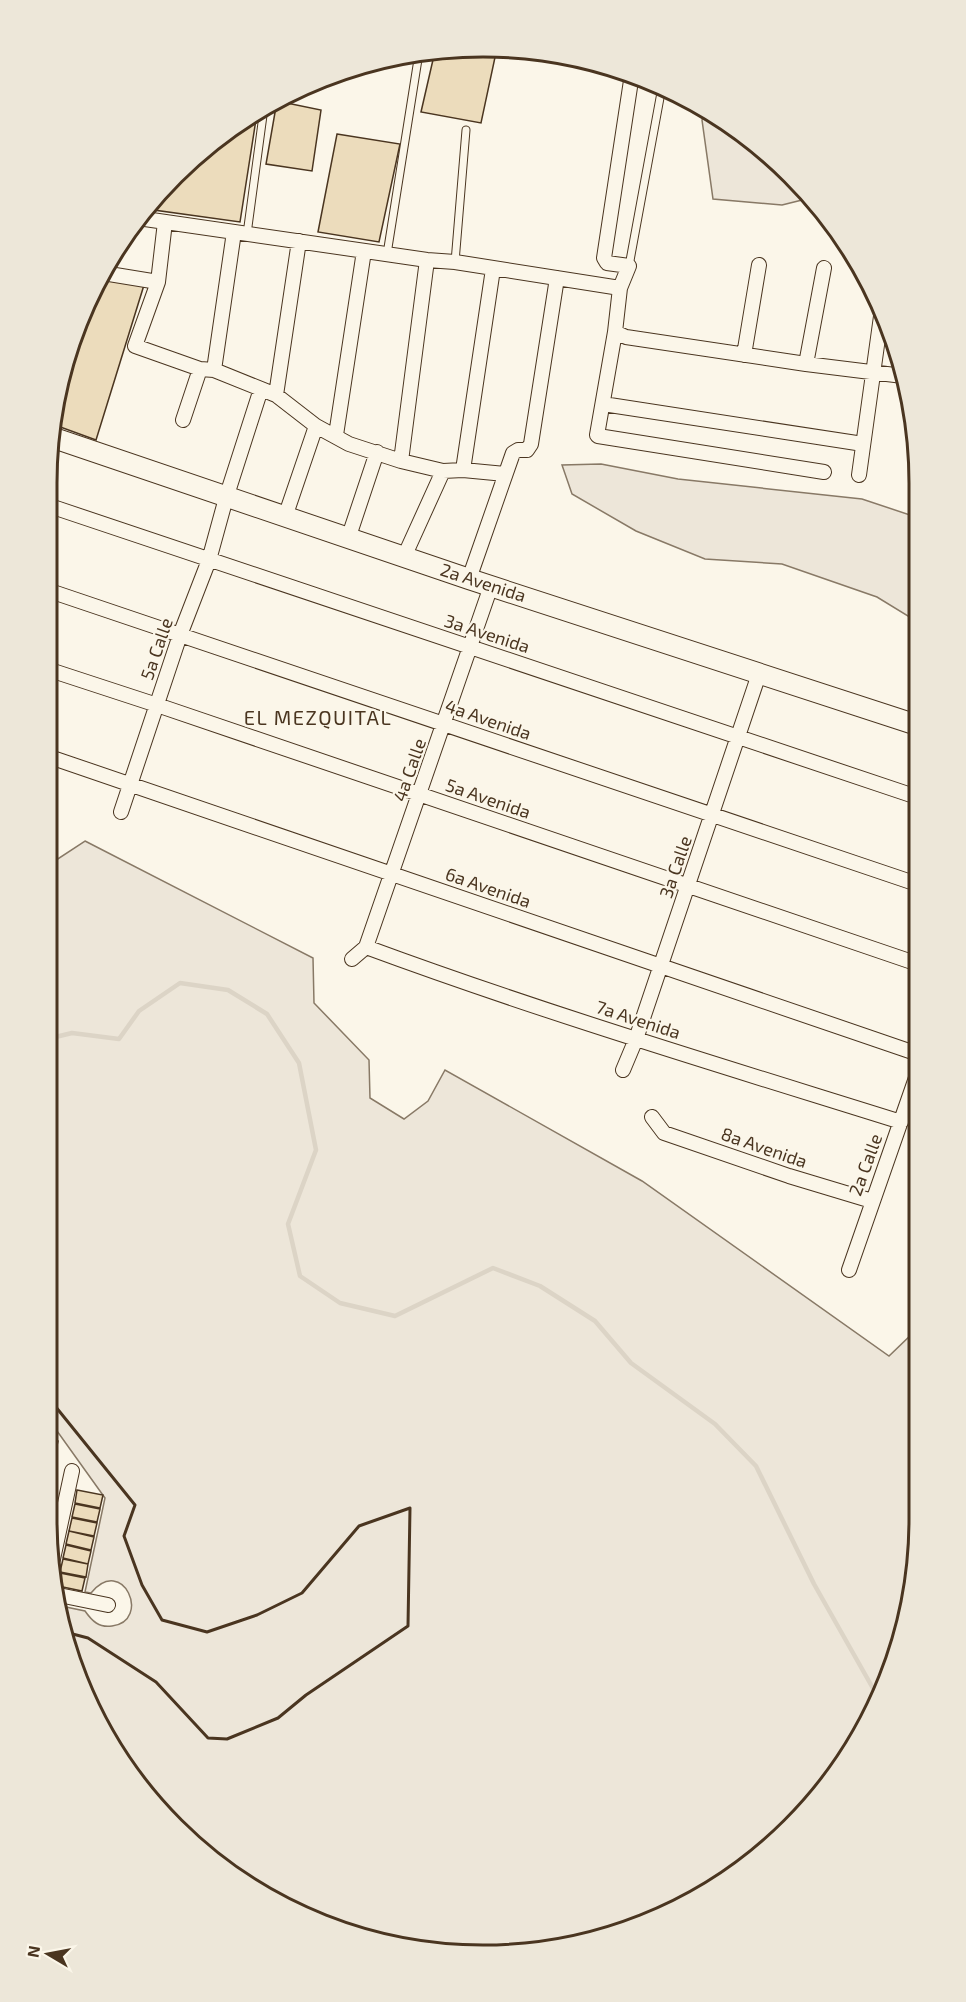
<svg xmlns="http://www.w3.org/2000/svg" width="966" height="2002" viewBox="0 0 966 2002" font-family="'Exo 2',sans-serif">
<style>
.green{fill:#ede6d9;stroke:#887966;stroke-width:1.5}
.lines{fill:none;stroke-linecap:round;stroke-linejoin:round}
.stream{stroke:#dcd4c6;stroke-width:4.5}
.building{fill:#ecdcbc;stroke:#4a3520;stroke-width:1.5}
.service-casing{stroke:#4a3520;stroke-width:9}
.minor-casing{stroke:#4a3520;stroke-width:16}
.secondary-casing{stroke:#4a3520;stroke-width:22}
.service{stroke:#fbf6e9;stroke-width:7}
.minor{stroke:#fbf6e9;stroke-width:14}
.secondary{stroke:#fbf6e9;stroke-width:20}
.wall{stroke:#4a3520;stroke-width:3}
.labels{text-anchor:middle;stroke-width:4.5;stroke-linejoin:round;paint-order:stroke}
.street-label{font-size:18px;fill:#4a3520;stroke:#fbf6e9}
.neighbourhood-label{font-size:20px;letter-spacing:1.5px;fill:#4a3520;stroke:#fbf6e9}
.rim{fill:none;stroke:#4a3520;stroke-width:3}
</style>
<rect width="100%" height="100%" fill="#fbf6e9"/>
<path class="green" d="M705 112 749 137 810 198 782 205 713 199 702 120Z
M601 464 678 479 862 499 916 517V621L877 597 782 564 705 559 636 531 572 494 562 465Z
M85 841 313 958 314 1003 369 1060 370 1098 404 1119 428 1101 445 1070 642 1181 889 1356 916 1330 919 1318V1519L911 1604 886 1686 846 1761 792 1827 676 1910 540 1952 398 1947 316 1922 241 1882 137 1785 70 1660 61 1606 85 1611C92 1621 99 1628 112 1626 152 1621 123 1554 91 1593L85 1592 105 1498 47 1417V866Z"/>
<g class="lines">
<path class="stream" d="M47 1039 72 1033 119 1039 139 1011 180 983 228 990 267 1014 299 1063 316 1150 288 1224 300 1276 340 1303 395 1316 493 1268 540 1286 595 1321 631 1363 715 1424 756 1466 814 1584 879 1699"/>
</g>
<path class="building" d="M483 47 497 48 481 123 421 112 435 51Z
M277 101 321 110 312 171 266 164Z
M255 113H257L240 222 154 210 156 197 175 174 241 120Z
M337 134 400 144 379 242 318 232Z
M100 279 144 285 96 440 52 424 55 398 80 316Z
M47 1439 58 1441 55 1454 47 1452Z
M47 1453 55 1455 52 1468 47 1467Z
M77 1490 103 1495 100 1508 75 1503Z
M75 1504 100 1509 97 1522 72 1517Z
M72 1518 97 1523 94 1536 69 1531Z
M69 1531 94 1537 91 1550 66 1544Z
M66 1545 91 1551 88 1564 63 1558Z
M63 1559 88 1564 86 1577 60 1572Z
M60 1573 85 1578 82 1591 58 1586Z"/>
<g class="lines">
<defs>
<path id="service" d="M247 234 264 108
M387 254 419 53
M455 262 466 130
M629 266 662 87"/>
<path id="minor" d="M632 74 604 258 607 263 629 266 620 288 615 332 597 435 598 436 824 472
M138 218 427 260 455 262 620 288
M165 222 158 282 135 346 200 369 214 370 276 395 316 426 349 444 401 461 443 471 463 470 505 474
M103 273 158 282
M615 332 626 337 806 364 903 376
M744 355 759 265
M806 364 824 268
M214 370 234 232
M276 395 299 241
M603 404 863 444
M183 420 200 369
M336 435 364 251
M401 461 427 260
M463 470 493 269
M859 475 882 309
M47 505 917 797
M285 517 316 426
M348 539 377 452
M404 557 443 471
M469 579 513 453 518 450H527L531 444 557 278
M47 590 917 884
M47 669 157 705 918 964
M47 756 918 1054
M121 812 180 635 209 560 226 498 261 389
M366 947C542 1012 722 1066 901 1122
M352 959 366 947 491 586
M623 1070 636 1039 759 674
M652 1117 664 1133 789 1176 872 1201
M849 1270 918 1072
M53 1559 72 1471
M59 1595 108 1605"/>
<path id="secondary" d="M51 437 469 579 917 725"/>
</defs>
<use href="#service" class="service-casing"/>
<use href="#minor" class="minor-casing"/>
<use href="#secondary" class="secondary-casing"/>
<use href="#service" class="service"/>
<use href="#minor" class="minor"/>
<use href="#secondary" class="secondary"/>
<path class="wall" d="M47 1396 135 1505 124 1536 142 1585 162 1620 207 1632 257 1615 302 1593 359 1526 410 1508 408 1626 306 1695 278 1718 227 1739 208 1738 156 1682 88 1638 65 1632"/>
</g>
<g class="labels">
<g class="street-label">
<text transform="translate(483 583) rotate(18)" y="6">2a Avenida</text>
<text transform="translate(487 634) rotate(18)" y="6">3a Avenida</text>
<text transform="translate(157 649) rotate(-71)" y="6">5a Calle</text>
<text transform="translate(488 720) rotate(19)" y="6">4a Avenida</text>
<text transform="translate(410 770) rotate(-71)" y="6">4a Calle</text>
<text transform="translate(488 799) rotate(19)" y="6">5a Avenida</text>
<text transform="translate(676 867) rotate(-71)" y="6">3a Calle</text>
<text transform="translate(488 888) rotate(19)" y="6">6a Avenida</text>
<text transform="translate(638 1020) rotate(18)" y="6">7a Avenida</text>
<text transform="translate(764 1148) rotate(19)" y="6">8a Avenida</text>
<text transform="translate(866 1165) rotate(-70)" y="6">2a Calle</text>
</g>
<g class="neighbourhood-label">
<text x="318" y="725">EL MEZQUITAL</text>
</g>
</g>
<path d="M0 0H966V2002H0ZM483 57H483A426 426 0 0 1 909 483V1519A426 426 0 0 1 483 1945H483A426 426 0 0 1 57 1519V483A426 426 0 0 1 483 57Z" fill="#ede7d9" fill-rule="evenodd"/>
<path class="rim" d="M483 57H483A426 426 0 0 1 909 483V1519A426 426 0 0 1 483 1945H483A426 426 0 0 1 57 1519V483A426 426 0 0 1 483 57Z"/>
<g transform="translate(48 1954) rotate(280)" stroke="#fbf6e9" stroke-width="4.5" paint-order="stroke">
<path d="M0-4.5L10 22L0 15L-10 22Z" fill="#4a3520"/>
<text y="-9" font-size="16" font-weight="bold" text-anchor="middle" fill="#4a3520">N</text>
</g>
</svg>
